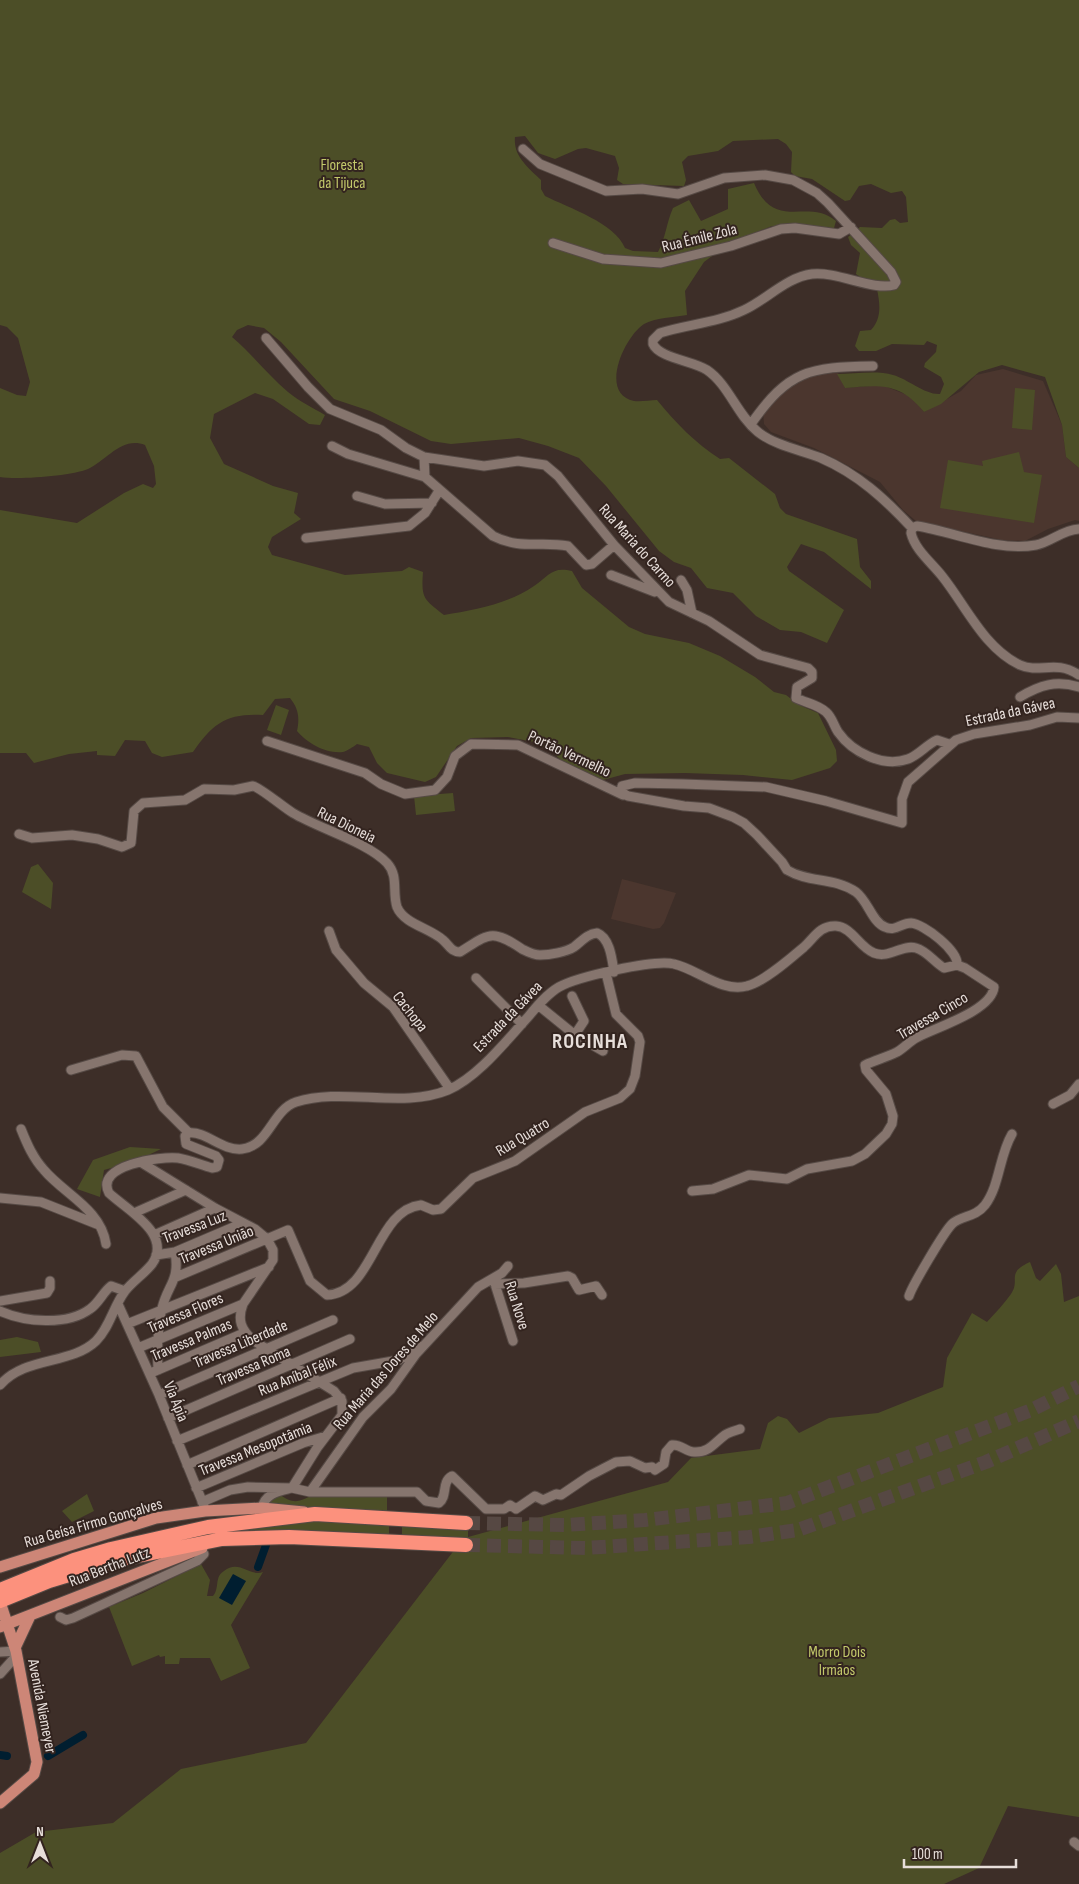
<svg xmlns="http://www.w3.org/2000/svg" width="1079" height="1884" viewBox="0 0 1079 1884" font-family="'Sofia Sans Condensed',sans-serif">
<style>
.built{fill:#4b362e}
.green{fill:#4c4e27}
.water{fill:#001e30}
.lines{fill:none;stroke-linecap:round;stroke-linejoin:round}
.canal{stroke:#001e30;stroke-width:8}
.highway-tunnel{stroke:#564843;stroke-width:14;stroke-dasharray:14 7;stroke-linecap:butt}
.minor-casing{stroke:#564a45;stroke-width:11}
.major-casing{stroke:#564a45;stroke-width:13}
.highway-casing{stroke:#564a45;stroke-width:16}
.minor{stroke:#86756e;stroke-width:9}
.major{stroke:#cd8677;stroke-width:11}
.highway{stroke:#fc917d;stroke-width:14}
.labels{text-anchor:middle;stroke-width:4;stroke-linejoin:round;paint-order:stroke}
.park-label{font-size:16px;fill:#c3c96b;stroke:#33241f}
.street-label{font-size:16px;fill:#e7deda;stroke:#33241f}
.district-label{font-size:21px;font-weight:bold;letter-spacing:1px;fill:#e7deda;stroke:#33241f}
</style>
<rect width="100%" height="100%" fill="#3d2e28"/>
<path class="built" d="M1003 369 1043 381 1062 425 1066 457 1079 468V521L1075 520 1048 529 1025 541 1002 540 916 521 903 510 880 482 814 448 771 432 764 424 763 410 803 375 837 370 845 388 882 385 912 397 924 412 961 391 976 375Z
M622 879 676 893 664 923 660 928 653 929 611 919Z"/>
<path class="green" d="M0 0H1079V468L1066 457 1062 425 1045 377 1002 365 979 372 941 404 924 412C900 382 880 385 845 388L837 374C854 374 877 370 893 375 908 379 925 395 940 394L944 384 941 377 924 367 925 363 936 352 937 345 927 341 924 345 892 344 876 351H859L855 346 860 331 871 330C882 318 880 304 877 289L856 274 860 253 851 245 848 237 860 227 882 228 890 220 895 219 900 223 908 222 906 197 902 191 891 193 871 184 859 186 850 200 845 201 812 179 795 176 791 172 792 152 786 144 778 139 733 141 718 151 688 156 682 162 686 180 684 186 623 184 617 180 619 168 615 156 586 148 578 149 555 159 538 153 525 136 515 137C513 156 528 167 541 180V189L545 196C569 208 615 223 625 248L633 251 658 252C666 237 666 224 673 208L689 200 701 221 728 209V189L754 183C775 233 807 197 836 221L834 228 772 226 731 242 704 262 685 291 687 315C674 317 655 318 644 324 625 336 598 393 634 401 641 402 650 400 657 400 676 423 695 443 720 459L729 458 775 494 780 508 786 514 857 539 860 567 871 581V589L824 552 801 544 787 567 789 571 844 610 827 643 801 632 780 630 756 616 733 593 707 588 691 568 674 562 659 551 606 486 579 458 548 446 519 438 451 444 431 441 370 411 334 399 281 342 264 328 248 325 237 330 232 337C252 354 268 375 288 392 299 401 313 408 325 415L320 425 309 424 273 399 255 393 214 414 210 438 224 464 273 486 298 493 294 513 301 519 272 537 268 547 272 555 345 575 402 571 409 567 423 572C421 599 424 599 444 615 474 610 508 604 534 586 549 576 552 566 572 571L582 588 629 627 645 634 689 643 720 656 755 677 774 692 786 695 799 705 818 713 836 750 837 761 830 768 792 780 743 775 685 773 625 774 603 780 589 779 569 767 552 752 534 742 508 737 471 738 457 746 436 777 425 782 387 773 377 763 369 747 357 744C353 747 347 751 343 752 326 754 307 743 297 731 300 717 298 708 290 698L275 699 263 715C227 713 213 723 193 752L162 757 152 753 145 741 125 740 115 756 97 755V751L69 754 34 763 26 753H0V510L77 523 124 493 143 484 153 488 156 484 154 466 145 445C122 436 107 460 88 469 71 476 18 480 0 477V388L17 395 26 396 30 382 18 338 7 327 0 325Z
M1015 388 1035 390 1032 430 1012 428Z
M1019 452 1024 472 1042 475 1034 523 940 508 948 460 983 466 982 461Z
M276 705 289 710 281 735 267 730Z
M453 793 455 811 416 815 414 796Z
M38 864 53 883 51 909 22 892 31 867Z
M130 1147 161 1149 136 1161 104 1170 100 1197 77 1189 93 1160Z
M1030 1262 1036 1278 1040 1281 1056 1264 1061 1274 1064 1302 1079 1296V1817L1008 1806 979 1868 944 1884H0V1853L36 1832 113 1823 181 1769 306 1743 462 1540 402 1539V1524L468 1528V1537L668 1482 691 1458 760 1449 768 1423 778 1416 787 1419 799 1433 829 1418 878 1413 943 1387 947 1358 972 1313 987 1322C995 1313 1004 1304 1011 1294 1021 1280 1005 1273 1030 1262Z
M17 1337 38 1342 41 1352 0 1357V1340Z
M317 1493H387V1513L316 1511 271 1505 269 1500 279 1494C295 1506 300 1501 317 1493Z
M87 1494 94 1511 72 1522 62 1511Z
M297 1519 389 1523V1538L251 1533 249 1526Z
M201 1564 210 1580 207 1596H213C220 1588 214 1577 224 1571 239 1559 250 1577 263 1572L231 1625 250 1668 221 1681 210 1658H180L179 1664H165V1656L160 1657 159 1655 132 1666 109 1607 143 1593Z"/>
<path class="water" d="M233 1574 246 1581 232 1605 219 1598Z"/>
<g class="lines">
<path class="canal" d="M258 1567 266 1545
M0 1755 7 1756
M48 1756 83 1735"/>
<path class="highway-tunnel" d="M466 1523 565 1525 645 1520 787 1503 1029 1411 1079 1386
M466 1545 586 1548 749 1537 798 1530 986 1462 1079 1421"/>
<defs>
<path id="minor" d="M523 149 540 164 606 191 642 189 678 194 724 178 765 175 793 180 817 193 828 203 891 272 896 282 894 285C873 291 837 271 812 274 787 277 766 300 744 310 717 323 688 324 660 333L653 340V344C659 358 694 361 707 370 729 385 737 415 758 432 776 446 801 450 821 458 858 474 885 499 912 528
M553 243 603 259 661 263 731 246 781 229 795 228 839 234 851 227
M266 338 308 387 330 409 381 430 406 448 424 457 484 466 518 461 545 465 558 476 614 545 669 602 709 621 760 655 808 668 812 672V678L797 687 796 698C806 703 817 704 826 712 832 717 834 726 838 732 852 752 883 768 908 759 919 755 926 745 937 740L949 744
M751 424C789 370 809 367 873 366
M332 446 348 454 425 477 493 536C521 550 540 541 568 546L586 565 592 564 614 545
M424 457 425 477
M357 496 385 504 432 503
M1079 529C1062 530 1051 542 1036 545 997 552 955 532 917 526L912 528 911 533C915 550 932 563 942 576 966 606 984 648 1020 665 1040 674 1055 659 1079 675
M306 538 409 526 425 513 439 491
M611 575 655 592
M681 580 687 590 692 613
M1020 697C1040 685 1056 680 1079 687
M267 741 365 773 381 784 405 794 435 790 447 777 455 756 471 744 518 745 623 795
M19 834 32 838 72 835 98 839 122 847 131 843 134 811 143 803 185 800 204 789 234 790 253 786C261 788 283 807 293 813 320 829 367 842 387 863 399 876 392 892 397 907 404 924 430 928 443 940 449 945 451 952 460 952 489 934 491 928 522 949 528 952 533 955 540 955 550 955 566 952 574 947 582 941 587 934 597 933 610 938 612 959 614 972
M329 931 336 950 364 983 393 1007 450 1089
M476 978 522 1024
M572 996 584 1021 572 1039
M538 1005 575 1035 603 1051
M71 1070 122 1055 136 1056 163 1107 189 1133
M1053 1104 1070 1095 1079 1084
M21 1129C27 1144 33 1158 44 1170 64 1194 101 1209 106 1244
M142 1163 215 1208 255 1229 267 1239 273 1250V1260L243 1304C237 1320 241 1330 254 1341L334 1391 342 1401V1415L317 1448 292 1488C280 1491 265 1493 262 1508
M692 1191 713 1189 749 1175 787 1179 807 1169 852 1161 865 1154 886 1134 892 1124 893 1116 886 1094 866 1070 865 1065C876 1060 887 1057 897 1052 904 1048 909 1042 916 1038 934 1028 992 1011 994 987L965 968 957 965
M0 1198 41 1202 99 1225
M134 1213 186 1190
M154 1235 215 1208
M156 1255 175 1252 243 1223
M176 1277 288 1230 310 1281 327 1295C374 1293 375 1210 421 1205L433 1210 441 1209 473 1178 515 1161 585 1112 620 1098 630 1089 635 1076 640 1042 638 1036 616 1014 606 973
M494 1281 513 1341
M495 1284 524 1283 568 1276 572 1278 579 1290 596 1286 602 1295
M909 1296C912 1286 944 1232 952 1224 961 1215 975 1218 985 1205 1000 1185 999 1156 1012 1134
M0 1301 47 1293 50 1288V1281
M118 1304 159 1395 204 1506
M0 1311C25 1322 67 1326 90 1309 99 1303 103 1292 111 1286L125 1291
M127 1324 269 1267
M138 1348 243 1304
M158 1370C157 1348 157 1329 162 1308 168 1284 180 1281 175 1252
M153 1372 244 1333
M0 1385C25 1356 71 1365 96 1341 110 1327 113 1307 125 1291 133 1281 144 1274 152 1264 173 1234 127 1210 109 1193 94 1165 161 1156 178 1158 190 1160 201 1165 212 1168L217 1167 219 1160 216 1156 186 1144 185 1136 189 1133C206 1131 222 1151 242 1149 269 1146 272 1110 296 1102 343 1087 402 1109 448 1090 478 1077 506 1041 528 1017 537 1006 547 994 559 987 577 977 654 959 674 964 697 969 722 993 747 986 764 982 791 958 804 947 814 938 820 925 836 926 852 927 859 947 874 953 889 959 902 944 916 948 927 951 934 962 944 968L957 965C959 951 924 924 911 923 901 923 895 932 885 927 872 922 868 901 856 892 834 877 809 883 787 870L782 862 757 835 744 823 733 817 709 808 684 806 628 796 621 792 622 786 635 783 683 784 766 787 826 801 902 823V799L908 782 956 740 974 734 1030 725 1057 717 1079 718
M159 1395 333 1320
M168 1418 350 1339
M177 1441 353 1368 399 1360 420 1346
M187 1465 341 1398
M196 1488 303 1443 326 1436
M310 1492 363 1417 391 1389 416 1354 478 1287 502 1273 508 1266
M202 1502 230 1490 248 1487 292 1488 310 1492H417L426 1501 439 1503C448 1496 441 1482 452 1476L486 1509H504L510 1505 516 1509 535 1496 543 1500 556 1494 561 1495 589 1476 616 1462 630 1461 645 1468 652 1467 655 1470 664 1464 666 1452 672 1445C681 1444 686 1452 694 1452 709 1453 714 1443 725 1435 729 1432 735 1431 740 1429
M60 1617 66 1620 73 1618 197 1561 204 1554
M0 1652 16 1651
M0 1674 17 1655
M1074 1842 1079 1846"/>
<path id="major" d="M0 1567 156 1518 205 1511 262 1508 304 1512
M0 1602 16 1651 37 1762 34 1774 0 1803
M0 1627 202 1548
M15 1648 30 1616"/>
<path id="highway" d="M0 1590 74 1560 111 1549 208 1527 315 1514 466 1523
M0 1601 49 1581 118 1560 222 1539 289 1537 466 1545"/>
</defs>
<use href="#minor" class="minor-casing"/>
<use href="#major" class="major-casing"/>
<use href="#highway" class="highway-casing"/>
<use href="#minor" class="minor"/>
<use href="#major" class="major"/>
<use href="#highway" class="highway"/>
</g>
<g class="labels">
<g class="park-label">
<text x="342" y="170">Floresta<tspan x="342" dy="18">da Tijuca</tspan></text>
<text x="837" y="1657">Morro Dois<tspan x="837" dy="18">Irmãos</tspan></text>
</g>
<g class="street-label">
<text transform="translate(699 237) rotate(-14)" y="6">Rua Émile Zola</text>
<text transform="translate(638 545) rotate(48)" y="6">Rua Maria do Carmo</text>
<text transform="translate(1010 711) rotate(-12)" y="6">Estrada da Gávea</text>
<text transform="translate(570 753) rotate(25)" y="6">Portão Vermelho</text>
<text transform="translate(347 824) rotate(26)" y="6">Rua Dioneia</text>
<text transform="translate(411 1011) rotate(52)" y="6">Cachopa</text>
<text transform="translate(932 1015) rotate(-30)" y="6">Travessa Cinco</text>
<text transform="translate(507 1016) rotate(-46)" y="6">Estrada da Gávea</text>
<text transform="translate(522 1136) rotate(-31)" y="6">Rua Quatro</text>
<text transform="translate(194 1226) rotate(-21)" y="6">Travessa Luz</text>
<text transform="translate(216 1244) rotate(-22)" y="6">Travessa União</text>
<text transform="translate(518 1305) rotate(73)" y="6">Rua Nove</text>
<text transform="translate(185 1312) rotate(-23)" y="6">Travessa Flores</text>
<text transform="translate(191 1339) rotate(-23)" y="6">Travessa Palmas</text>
<text transform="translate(240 1343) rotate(-23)" y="6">Travessa Liberdade</text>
<text transform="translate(253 1365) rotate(-23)" y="6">Travessa Roma</text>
<text transform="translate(385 1370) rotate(-49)" y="6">Rua Maria das Dores de Melo</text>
<text transform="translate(297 1375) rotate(-22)" y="6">Rua Aníbal Félix</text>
<text transform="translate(177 1401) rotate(68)" y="6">Via Ápia</text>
<text transform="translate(255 1448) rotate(-22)" y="6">Travessa Mesopotâmia</text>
<text transform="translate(93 1522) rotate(-16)" y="6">Rua Geísa Firmo Gonçalves</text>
<text transform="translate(109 1566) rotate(-21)" y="6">Rua Bertha Lutz</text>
<text transform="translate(43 1706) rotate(79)" y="6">Avenida Niemeyer</text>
</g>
<g class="district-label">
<text x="590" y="1048">ROCINHA</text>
</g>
</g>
<g transform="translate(40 1844)" stroke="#33241f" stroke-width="4" paint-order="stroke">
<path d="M0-4L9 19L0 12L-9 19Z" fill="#e7deda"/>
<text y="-8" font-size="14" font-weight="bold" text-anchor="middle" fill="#e7deda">N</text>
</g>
<path d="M904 1859v8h112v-8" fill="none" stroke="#e7deda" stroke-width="2.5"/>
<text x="912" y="1859" font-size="15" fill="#e7deda" stroke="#33241f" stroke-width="4" paint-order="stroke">100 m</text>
</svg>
